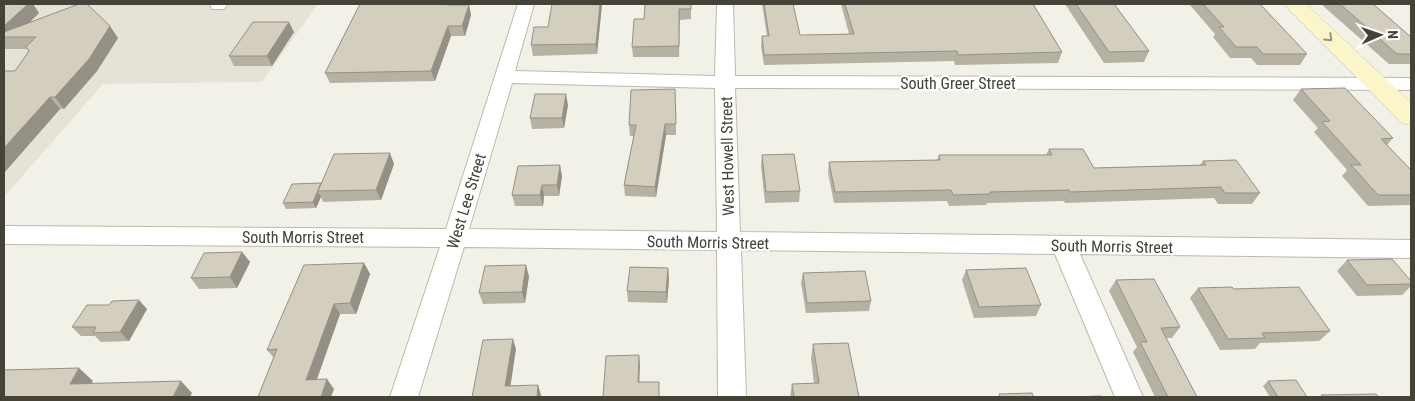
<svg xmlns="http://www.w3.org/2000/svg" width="1415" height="401" viewBox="0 0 1415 401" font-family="'Roboto Condensed',sans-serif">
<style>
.residential{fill:#e6e3d6}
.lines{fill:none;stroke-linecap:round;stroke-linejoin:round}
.street-casing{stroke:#bdbaab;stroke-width:2}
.secondary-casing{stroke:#cfc99a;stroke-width:1}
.street{fill:#fff;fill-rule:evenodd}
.secondary{fill:#fbf6c9;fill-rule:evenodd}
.wall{fill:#b5b1a3}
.shaded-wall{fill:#949085}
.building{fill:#d3cebe;stroke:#949085}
.oneway{stroke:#979379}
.labels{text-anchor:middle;stroke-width:4.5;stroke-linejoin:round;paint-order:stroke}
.street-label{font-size:16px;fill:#454237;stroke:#fff}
</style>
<rect width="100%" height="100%" fill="#f2f1e7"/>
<path class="residential" d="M4 4H318L262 82 103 84 4 197Z"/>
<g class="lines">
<defs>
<path id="street" d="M210 4H226L227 5 224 9H212Z
M518 4H534L515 71 715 76 717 4H733L735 76 1411 78V90L735 88 740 232 1411 240V258L1080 254 1143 397H1115L1055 254 741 250 746 397H718L717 250 464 247 418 397H390L440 247 4 244V226L446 229ZM512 83 715 88 717 232 469 229Z"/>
<path id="secondary" d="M1284 4H1306L1411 103V125L1402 123Z"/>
</defs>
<use href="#street" class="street-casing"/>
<use href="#secondary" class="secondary-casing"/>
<use href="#street" class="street"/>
<use href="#secondary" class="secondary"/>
</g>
<path class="wall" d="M4 4H33L39 13 30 22 118 38 97 71 64 109H60L4 173V71H15L29 52 27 49H4Z
M360 4H454V5H469L471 15 465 36H451L435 81 330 83 325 73Z
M602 4 597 54 533 56 531 45 548 27Z
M691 4V19L680 20 679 57H633L632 47 644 19Z
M762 4H793L800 35H804L849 34 841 4H1033L1062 52 1058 63 955 65 954 61 764 65 761 46 762 36H767Z
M1065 4H1114L1149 51 1144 62 1104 63Z
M1189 4H1260L1307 54 1300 65H1257L1251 58H1230L1213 37 1215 34Z
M1321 4H1373L1411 37V64H1389Z
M294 32 272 66H234L229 56Z
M675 89 676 135H666L656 197 625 196 624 185 634 136H630L629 125Z
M1301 89 1393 138 1387 145 1411 170V205L1368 206 1342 176 1347 170 1314 132 1318 128 1293 100Z
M568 105 564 128 532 129 530 118Z
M1049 149 1094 168 1200 165 1203 161 1260 193 1252 204H1218L1214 198 1065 203 1064 201 987 203 986 205 949 206 947 201 834 203 828 173 829 162 937 160 939 155H1046Z
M762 155 800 191 799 202 765 203 761 166Z
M394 164 381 200 323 202 321 197 316 208 286 209 283 203 321 183Z
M562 176 559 196H544L543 206H515L512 195Z
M242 252 250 262 237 288 199 289 191 278Z
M1347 260 1411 281V286L1402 295 1357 296 1337 271Z
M364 263 370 274 356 314H340L317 379 334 389 274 358 267 350Z
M668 268 669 279 667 303 628 302 627 291Z
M966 270 1041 305 1036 316 974 318 962 280Z
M803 273 871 301 869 311 806 313 801 283Z
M529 276 525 303 483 304 479 293Z
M1116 280 1180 327 1172 338H1166L1197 397H1155L1133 352 1137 347 1109 291Z
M1198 288 1234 289 1330 331 1319 341 1260 343 1255 349 1220 350 1190 298Z
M147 309 129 341 101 342 95 336H81L72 327Z
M813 344 859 397H790L792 384H814L811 358Z
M1268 381 1307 397H1270L1263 386Z"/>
<path class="shaded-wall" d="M11 4H33L39 13 14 37H4V26Z
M600 4H602L597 54 596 44Z
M469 5 471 15 465 36 462 26Z
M289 22 294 32 272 66 267 56Z
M110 26 118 38 97 71 64 109 55 97Z
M448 26 451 36 435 81 431 71Z
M566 94 568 105 564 128 562 118Z
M50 97 60 109 4 173V148Z
M665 124 666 135 656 197 655 187Z
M390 153 394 164 381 200 376 190Z
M560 165 562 176 559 196 557 185Z
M542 185 544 196 543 206 540 195Z
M318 192 321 197 316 208 313 202Z
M242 252 250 262 237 288 230 277Z
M364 263 370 274 356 314 350 303Z
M526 265 529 276 525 303 522 292Z
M668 268 669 279 667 303 666 292Z
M139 300 147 309 129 341 120 332Z
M334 304 340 314 313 390 306 380Z
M513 339 516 349 509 396 505 386Z
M639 355 640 365 639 392 638 382Z
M79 368 93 381 84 396 70 384Z
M327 379 334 389 331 397H321Z
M181 381 192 393 190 397H173Z
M538 385 541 395V397H537Z"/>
<path class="building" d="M4 4H28L4 26Z
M79 4H87L110 26 89 59 55 97H50L4 148V71H15L29 51 26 47 36 37H4V32Z
M360 4H448L447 5H469L462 26H448L431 71 325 73Z
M552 4H600L596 44 531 45 534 27H548Z
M645 4H691V9H679V46L632 47 634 19H644Z
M764 4H793L800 35H804L854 34 845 4H1033L1062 52 958 55 957 51 764 55 762 36H769Z
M1076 4H1114L1149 51 1109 52Z
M1203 4H1260L1307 54H1263L1257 47H1236L1219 27H1224Z
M1340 4H1373L1411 37V54H1397Z
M253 22H289L267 56H229Z
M1345 88 1393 138 1381 139 1411 170V195H1378L1351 165H1361L1322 122 1330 121 1301 89Z
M675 89 676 124H665L655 187 624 185 636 125H629L631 90Z
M535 94H566L562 118H530Z
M1049 149H1083L1094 168 1206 165 1203 161 1236 160 1260 193H1225L1221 187 1070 192 1069 190 990 192V194L953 195 951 190 835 192 829 162 940 160 939 155H1052Z
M390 153 376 190 318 191 334 154Z
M794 154 800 191 766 192 762 155Z
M560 165 557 185H542L540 195H512L518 166Z
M321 183 313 202 283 203 292 184Z
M242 252 230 277 191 278 204 253Z
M1392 259 1411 281V284L1367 285 1347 260Z
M364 263 350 303 334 304 306 380 327 379 321 397H258L277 349 267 350 304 265Z
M526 265 522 292 479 293 485 266Z
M630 267 668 268 666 292 627 291Z
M1026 268 1041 305 979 307 966 270Z
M865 271 871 301 807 303 803 273Z
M1154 279 1180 327 1161 328 1197 397H1168L1140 342H1147L1116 280Z
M1232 287 1234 289 1299 287 1330 331 1262 333 1265 338 1228 339 1198 288Z
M139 300 120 332 93 333 96 327H72L87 305H109L112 301Z
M513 339 505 386 538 385 537 397H472L483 340Z
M848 343 859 397H794L792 384 819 383 813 344Z
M639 355 638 382H659V397H603L606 356Z
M79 368 70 384 181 381 173 397H4V370Z
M1296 380 1307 397H1278L1268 381Z
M1032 393 1034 397H1000L999 394Z
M1376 394 1379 397H1323L1321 395Z
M1101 396V397H1073Z"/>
<defs><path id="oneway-chevron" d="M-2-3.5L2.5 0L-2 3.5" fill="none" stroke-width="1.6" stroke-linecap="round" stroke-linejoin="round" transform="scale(1.25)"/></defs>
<use class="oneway" href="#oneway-chevron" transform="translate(1329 38) rotate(44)"/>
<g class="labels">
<g class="street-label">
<text x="958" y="89">South Greer Street</text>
<text transform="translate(727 156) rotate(-91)" y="6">West Howell Street</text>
<text transform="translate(466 201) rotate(-73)" y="6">West Lee Street</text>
<text x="303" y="243">South Morris Street</text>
<text transform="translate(708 242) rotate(1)" y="6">South Morris Street</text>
<text transform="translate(1112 246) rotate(1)" y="6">South Morris Street</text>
</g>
</g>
<rect width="1415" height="401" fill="none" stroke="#454237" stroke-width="10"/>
<g transform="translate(1380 35) rotate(88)" stroke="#ffffff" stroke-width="4" paint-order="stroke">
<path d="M0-4L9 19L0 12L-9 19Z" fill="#454237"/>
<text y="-8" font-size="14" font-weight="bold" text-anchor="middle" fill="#454237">N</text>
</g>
</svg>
